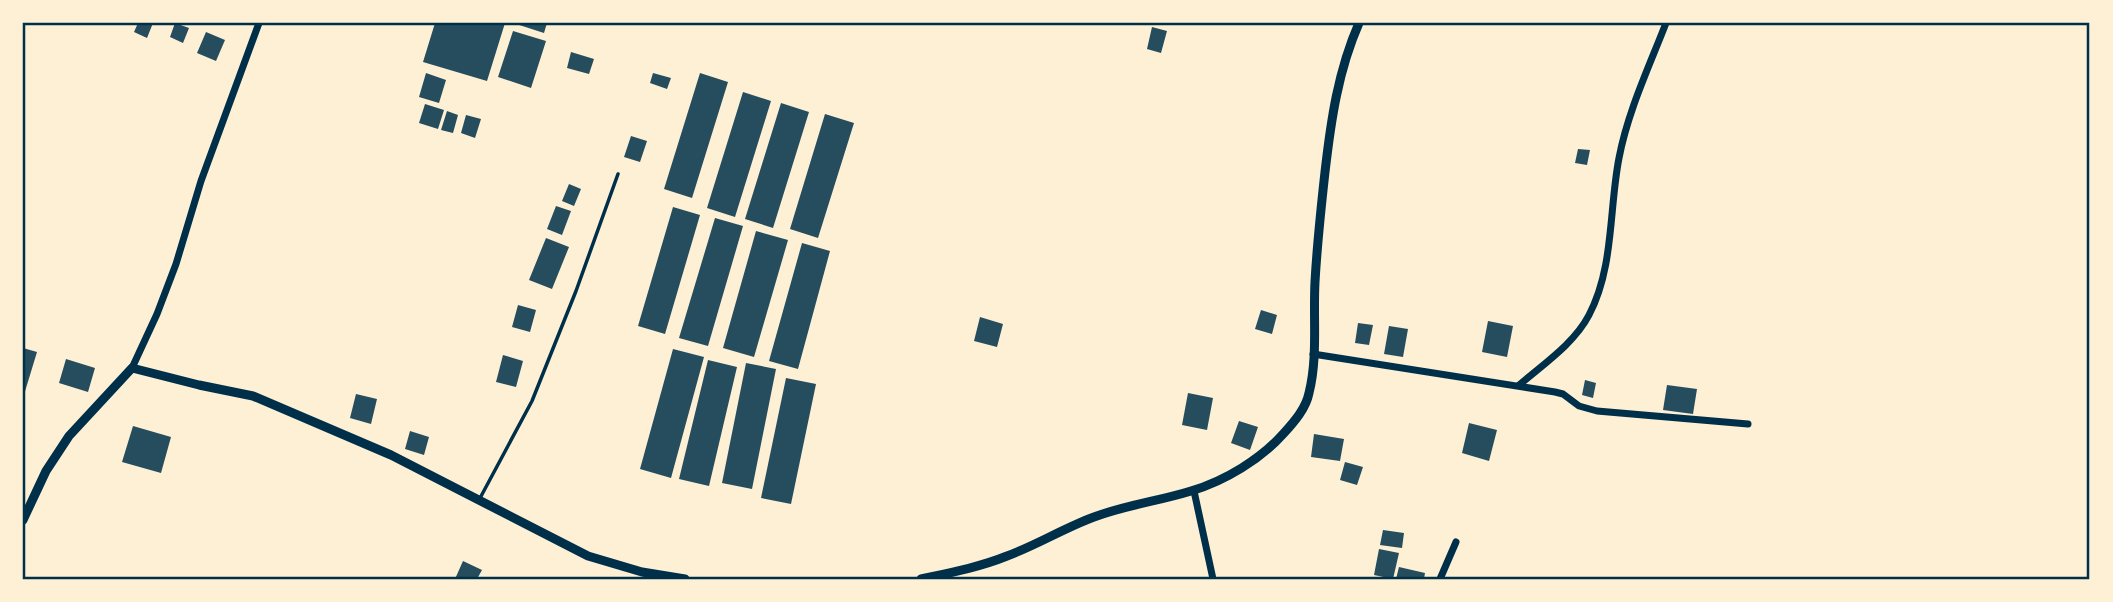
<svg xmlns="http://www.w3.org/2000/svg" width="2113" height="602" viewBox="0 0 2113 602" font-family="Poppins,sans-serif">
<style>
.building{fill:#264d5e}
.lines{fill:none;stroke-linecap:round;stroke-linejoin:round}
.service{stroke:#003049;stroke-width:3.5}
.minor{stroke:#003049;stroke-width:7}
.tertiary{stroke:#003049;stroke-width:9}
.neatline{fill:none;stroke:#003049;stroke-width:2.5}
</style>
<rect width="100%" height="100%" fill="#fdf0d5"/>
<path class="building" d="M138 23H153L147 38 134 32Z
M175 23 189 28 183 43 170 37Z
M435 23H505L487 81 423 62Z
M513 23H547L544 33Z
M1152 27 1167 31 1161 53 1147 49Z
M513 31 546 41 531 88 498 77Z
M206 32 225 40 216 61 197 53Z
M571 52 594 59 589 74 567 68Z
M426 73 446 80 439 103 419 97Z
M653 73 671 78 667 89 650 83Z
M700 73 728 82 692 198 664 189Z
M743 92 771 101 735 217 707 208Z
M781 103 809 112 773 228 745 219Z
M425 104 444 110 438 129 419 123Z
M447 111 458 115 453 133 441 130Z
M825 114 854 123 818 238 790 229Z
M466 115 481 119 475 138 461 133Z
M631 136 647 141 640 162 624 157Z
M1578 149 1590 150 1587 165 1575 163Z
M569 184 581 189 574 206 562 201Z
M556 206 571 211 562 235 547 229Z
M673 207 700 215 665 334 638 326Z
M715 218 743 226 708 346 679 338Z
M756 231 788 240 754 357 723 348Z
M546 238 569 247 552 289 529 280Z
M802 243 830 251 798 369 769 361Z
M518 305 536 310 530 332 512 327Z
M1261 310 1277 315 1272 334 1255 329Z
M980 317 1003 324 997 347 974 341Z
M1488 321 1513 326 1507 357 1482 352Z
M1358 323 1373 325 1369 345 1355 343Z
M1389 326 1408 329 1403 357 1384 354Z
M23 348 37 352 23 398Z
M673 349 704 357 671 478 640 469Z
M503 355 523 361 516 387 496 382Z
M66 359 95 368 88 392 59 383Z
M708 360 737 367 709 486 679 479Z
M746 363 776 369 752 489 722 483Z
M786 378 816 384 791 504 761 498Z
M1585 380 1596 383 1593 398 1582 395Z
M1667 385 1697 389 1693 414 1663 410Z
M1188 393 1213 398 1207 430 1182 425Z
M356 394 377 399 371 424 350 418Z
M1239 421 1258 427 1250 450 1231 443Z
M1469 423 1497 430 1489 461 1462 453Z
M133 426 171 437 161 473 122 462Z
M410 431 429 437 424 455 405 449Z
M1314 434 1344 439 1340 461 1311 457Z
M1345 462 1363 467 1357 485 1340 480Z
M1383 530 1404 533 1402 548 1380 545Z
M1379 549 1399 553 1393 579 1374 575Z
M463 561 482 570 477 579H455Z
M1399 567 1425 573 1424 579H1396Z"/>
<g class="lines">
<path class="service" d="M479 500 532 401 576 291 618 174"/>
<path class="minor" d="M1313 354 1555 392 1563 394 1579 406 1597 411 1748 424
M132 368 157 314 176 264 201 181 259 23
M1518 386C1542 365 1574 344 1589 315 1614 268 1609 209 1619 158 1628 111 1649 67 1666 23
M1194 491 1213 579
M1440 579 1456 542"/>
<path class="tertiary" d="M23 520 46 471 69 436 132 368 199 385 253 396 391 455 588 556 642 572 685 579
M921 579C949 573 980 567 1007 556 1037 545 1064 528 1094 517 1126 505 1159 501 1191 491 1225 481 1261 459 1284 433 1295 421 1306 408 1309 393 1318 357 1313 319 1315 282 1317 245 1321 208 1325 172 1331 120 1338 71 1359 23"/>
</g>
<rect width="2113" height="602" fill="none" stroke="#fdf0d5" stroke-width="49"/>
<rect x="24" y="24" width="2064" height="554" class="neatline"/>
</svg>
